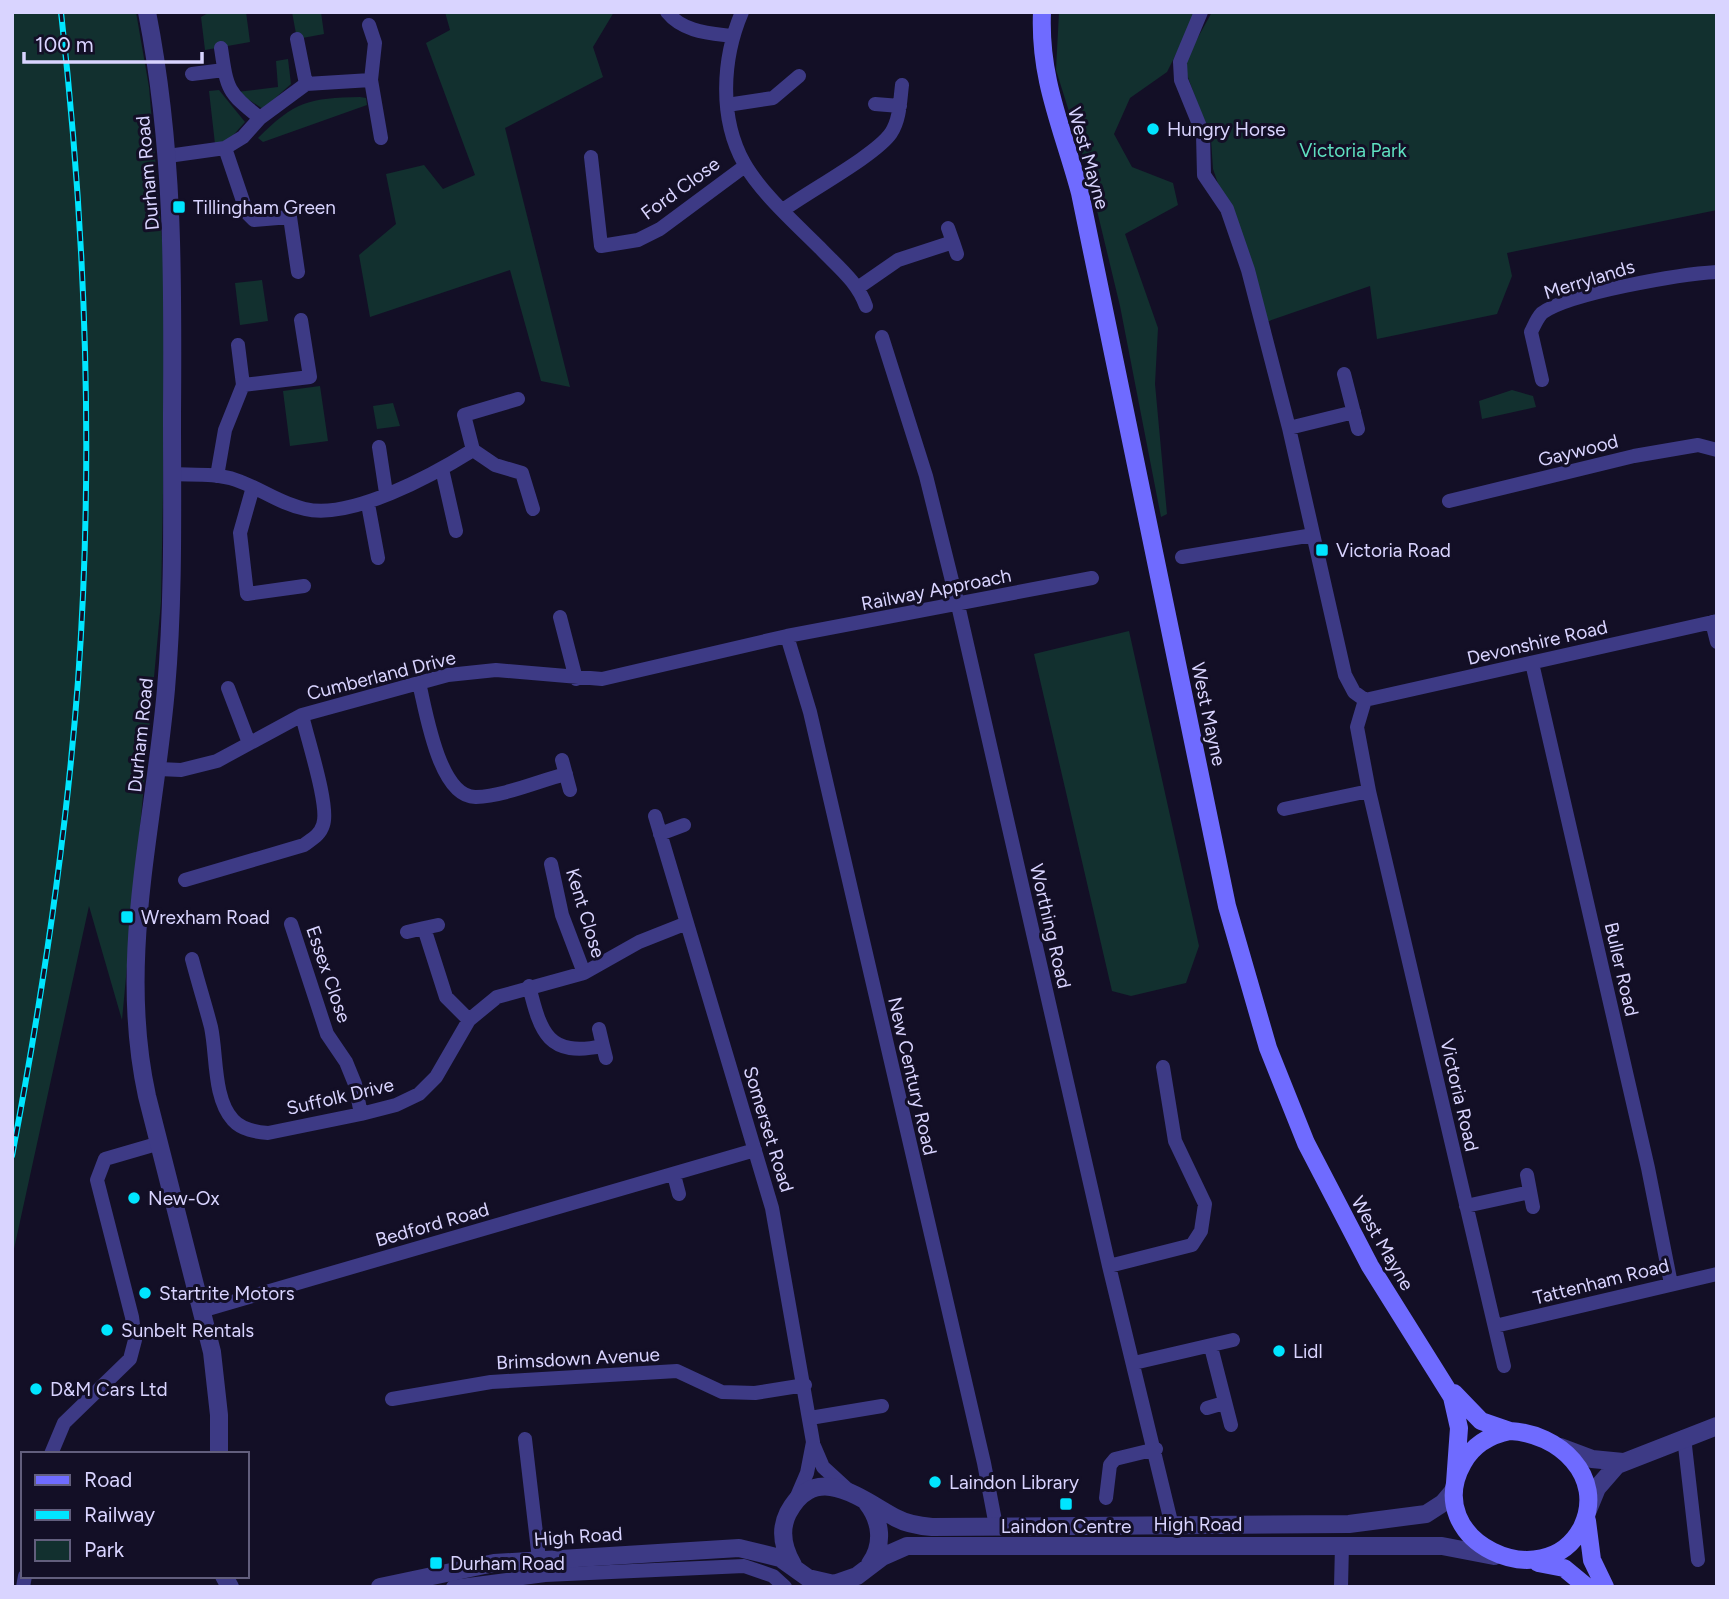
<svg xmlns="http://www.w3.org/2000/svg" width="1729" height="1599" viewBox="0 0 1729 1599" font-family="Figtree,sans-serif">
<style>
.green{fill:#12302f}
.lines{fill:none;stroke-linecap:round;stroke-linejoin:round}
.minor{stroke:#3d3a85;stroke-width:14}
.tertiary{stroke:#3d3a85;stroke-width:18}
.secondary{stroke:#6f6bff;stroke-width:18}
.rail-casing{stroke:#00e5ff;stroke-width:6}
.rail{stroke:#130f26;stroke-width:3.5;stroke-dasharray:10;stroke-linecap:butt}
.poi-dot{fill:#00e5ff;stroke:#130f26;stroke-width:2.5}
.labels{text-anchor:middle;stroke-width:6;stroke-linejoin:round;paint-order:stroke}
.poi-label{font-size:19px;fill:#d9d4ff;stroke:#130f26;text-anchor:start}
.park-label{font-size:19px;fill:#5fe0c0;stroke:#130f26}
.street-label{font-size:19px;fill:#d9d4ff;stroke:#130f26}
</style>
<rect width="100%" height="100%" fill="#130f26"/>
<path class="green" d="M12 12H136L149 87 164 263V439L161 602 122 1020 89 906 12 1258Z
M210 12H246L250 42 205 50 201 17Z
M292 12H321L324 34 297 39Z
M445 12H614L593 47 603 77 505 128 570 387 541 381 510 270 370 317 359 255 396 224 386 174 424 165 443 189 475 175 426 43 450 30Z
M1059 12H1197L1167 72 1130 98 1114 134 1132 167 1173 183 1178 205 1125 234 1158 328 1155 384 1167 514 1161 517 1120 306 1087 169 1056 70Z
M1212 12H1717V210L1507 253 1512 276 1497 314 1377 339 1370 286 1266 322 1213 169 1211 140 1186 72V59Z
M288 59 291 84 263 109 237 92 278 87 276 61Z
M219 90 245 122 229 140 215 144 209 91Z
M360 97 366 98 367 105 263 142 258 138C295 101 309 98 360 97Z
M262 280 268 321 240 325 235 283Z
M320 386 328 441 290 446 283 391Z
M1512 390 1533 396 1536 407 1482 419 1479 401Z
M393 403 400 426 377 429 373 406Z
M1129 631 1199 946 1186 983 1131 996 1112 991 1034 654Z"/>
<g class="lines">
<path class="minor" d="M667 12C683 32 709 33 732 36
M742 12C722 59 719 118 744 163 761 193 796 224 820 248 838 267 857 281 866 306
M1201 12 1180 62 1181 80 1203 134 1204 175 1227 209 1248 270 1289 428 1345 675 1354 692 1365 700
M369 25 375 43 371 80 381 138
M297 39 306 84
M221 48C227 89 227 92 260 118
M192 74 224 70
M875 104 900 106
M727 105 773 98 799 76
M225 148 247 213 254 220 290 217 298 272
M168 156 225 148 243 137 260 118 306 84 371 80
M591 157 601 246 638 240 660 229 745 166
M783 210C809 191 876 155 891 133 900 119 900 101 902 85
M948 228 953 242
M859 287 898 260 953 242 957 254
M882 337 926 476 958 605 1109 1266 1172 1526
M1344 374 1358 429
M1542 380 1531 332C1534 326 1537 318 1542 313 1569 293 1681 274 1717 272
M243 385 310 377 301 320
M1289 428 1354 412
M379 447 386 493
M473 450 495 465 522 473 533 509
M442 469 456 531
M172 474C193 475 216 473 236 480 260 488 280 504 305 509 351 520 433 475 473 450L464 415 518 399
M217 476 225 430 243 385 238 345
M253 487 240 533 247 594 304 586
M1449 501 1634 456 1698 445 1717 450
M368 504 378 558
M1182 557 1313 535
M560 617 576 679
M1712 622 1717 642
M787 636 810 712 984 1463 996 1526
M1532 663 1648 1168 1671 1284
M419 683C426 711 439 798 476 797 505 796 538 781 566 774
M228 688 249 743
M1365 700 1357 727 1369 791 1504 1366
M1365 700 1717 621
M562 760 570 790
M159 769 181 770 217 761 302 715 448 675 496 670 602 679 787 636 1092 578
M1284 809 1369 791
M655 816 772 1208 813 1442 807 1473 795 1501
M660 834 684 825
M551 864 562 915 584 973
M185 880 304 845C312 839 320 835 323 825 330 807 307 738 302 715
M291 924 327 1034 346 1062 355 1084 361 1114
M424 928 438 925
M407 932 424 928 446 997 469 1020
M192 959C198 982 205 1004 211 1027 217 1055 213 1098 233 1120 242 1130 256 1132 268 1133L361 1114 396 1105 419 1094 436 1077 469 1020 497 997 584 973 639 942 687 923
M529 986C541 1034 548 1057 603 1046L606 1058
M599 1029 603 1046
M674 1175 679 1194
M1527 1175 1533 1207
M1466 1206 1530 1192
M1109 1266 1192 1245 1201 1231 1205 1204 1175 1141 1163 1067
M201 1311 755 1150
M1495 1326 1717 1274
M1211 1347 1231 1425
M1134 1363 1233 1340
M392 1399 491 1382 677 1371 722 1392 755 1393 805 1385
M1207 1408 1224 1403
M810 1418 882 1406
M1684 1437 1698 1560
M525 1439 539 1559
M814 1446 823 1467 847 1489
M51 1454 64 1423 130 1359 135 1340 132 1317 97 1180 105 1159 160 1143
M1106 1498 1110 1465 1115 1459 1156 1449
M23 1587 25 1576
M453 1587 545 1575 744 1566 773 1576 785 1587
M1341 1587 1342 1545"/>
<path class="tertiary" d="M147 12C174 149 173 277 172 415 172 506 174 598 166 689 154 827 117 959 147 1096L212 1352 219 1415V1454
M1560 1447 1592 1459 1623 1462
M867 1503C881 1521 884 1544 870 1564
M1588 1510 1597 1488 1617 1465 1717 1426
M793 1565C783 1548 779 1531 788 1513 816 1460 862 1500 896 1518 907 1524 920 1526 932 1527L1349 1524 1426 1514 1443 1503 1454 1490
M224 1576 230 1587
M380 1587 494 1563 739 1548 780 1558 808 1578 834 1584 857 1576 882 1557 907 1546H1442L1494 1556"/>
<path class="secondary" d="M1042 12C1039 80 1063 129 1080 193L1227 906 1268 1048 1306 1143 1370 1266 1452 1397 1459 1428 1455 1483
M1454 1393 1481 1421 1510 1431
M1510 1431C1558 1433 1606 1476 1582 1527 1545 1599 1419 1541 1463 1463 1473 1445 1490 1435 1510 1431Z
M1587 1521 1592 1560 1605 1587
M1538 1563 1564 1568 1587 1587"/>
<defs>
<path id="rail" d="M12 1156C42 999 66 841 78 681 94 459 86 234 61 12"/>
</defs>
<use href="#rail" class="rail-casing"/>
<use href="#rail" class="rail"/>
</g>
<g class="poi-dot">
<circle cx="1153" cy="129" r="7"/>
<rect x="172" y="200" width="14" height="14" rx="3.5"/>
<rect x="1315" y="543" width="14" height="14" rx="3.5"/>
<rect x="120" y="910" width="14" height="14" rx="3.5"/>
<circle cx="134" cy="1198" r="7"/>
<circle cx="145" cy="1293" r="7"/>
<circle cx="107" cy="1330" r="7"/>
<circle cx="1279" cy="1351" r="7"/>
<circle cx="36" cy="1389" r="7"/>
<circle cx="935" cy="1482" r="7"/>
<rect x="1059" y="1497" width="14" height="14" rx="3.5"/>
<rect x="429" y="1556" width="14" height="14" rx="3.5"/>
</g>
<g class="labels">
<g class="poi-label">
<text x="1167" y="136">Hungry Horse</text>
<text x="193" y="214">Tillingham Green</text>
<text x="1336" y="557">Victoria Road</text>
<text x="141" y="924">Wrexham Road</text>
<text x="148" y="1205">New-Ox</text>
<text x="159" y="1300">Startrite Motors</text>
<text x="121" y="1337">Sunbelt Rentals</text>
<text x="1293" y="1358">Lidl</text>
<text x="50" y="1396">D&amp;M Cars Ltd</text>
<text x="949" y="1489">Laindon Library</text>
<text x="1066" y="1533" text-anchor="middle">Laindon Centre</text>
<text x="450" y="1570">Durham Road</text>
</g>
<g class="park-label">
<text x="1353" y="157">Victoria Park</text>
</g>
<g class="street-label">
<text transform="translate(1089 158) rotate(74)" y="7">West Mayne</text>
<text transform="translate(147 173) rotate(-95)" y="7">Durham Road</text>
<text transform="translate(680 188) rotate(-36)" y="7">Ford Close</text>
<text transform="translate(1589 279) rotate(-17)" y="7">Merrylands</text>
<text transform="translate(1578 450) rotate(-14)" y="7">Gaywood</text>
<text transform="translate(936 589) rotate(-11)" y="7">Railway Approach</text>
<text transform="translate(1537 642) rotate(-13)" y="7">Devonshire Road</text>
<text transform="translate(381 675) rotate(-14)" y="7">Cumberland Drive</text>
<text transform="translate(1209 714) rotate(78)" y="7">West Mayne</text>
<text transform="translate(140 735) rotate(-84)" y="7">Durham Road</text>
<text transform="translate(586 913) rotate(73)" y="7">Kent Close</text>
<text transform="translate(1051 926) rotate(77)" y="7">Worthing Road</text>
<text transform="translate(1622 969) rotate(77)" y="7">Buller Road</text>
<text transform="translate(329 974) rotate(71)" y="7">Essex Close</text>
<text transform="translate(913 1076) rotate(77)" y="7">New Century Road</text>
<text transform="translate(1460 1095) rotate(77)" y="7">Victoria Road</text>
<text transform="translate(340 1096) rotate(-13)" y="7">Suffolk Drive</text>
<text transform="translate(769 1129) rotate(73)" y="7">Somerset Road</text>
<text transform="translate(432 1224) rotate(-16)" y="7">Bedford Road</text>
<text transform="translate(1383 1243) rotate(60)" y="7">West Mayne</text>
<text transform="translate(1601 1281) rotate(-14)" y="7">Tattenham Road</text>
<text transform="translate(578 1358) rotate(-3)" y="7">Brimsdown Avenue</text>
<text x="1198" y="1531">High Road</text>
<text transform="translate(578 1536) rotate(-4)" y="7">High Road</text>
</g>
</g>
<rect width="1729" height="1599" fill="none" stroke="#d9d4ff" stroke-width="28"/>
<rect x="21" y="1452" width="228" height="126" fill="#130f26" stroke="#625e7d" stroke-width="2"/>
<rect x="35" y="1475" width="35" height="10" fill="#6f6bff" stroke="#625e7d" stroke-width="2"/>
<text x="84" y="1487" font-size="21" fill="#d9d4ff">Road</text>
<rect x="35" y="1510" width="35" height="10" fill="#00e5ff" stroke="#625e7d" stroke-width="2"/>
<text x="84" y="1522" font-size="21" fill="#d9d4ff">Railway</text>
<rect x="35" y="1540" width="35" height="21" fill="#12302f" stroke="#625e7d" stroke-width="2"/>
<text x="84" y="1557" font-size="21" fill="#d9d4ff">Park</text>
<path d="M24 52v10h178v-10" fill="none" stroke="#d9d4ff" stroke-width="3.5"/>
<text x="35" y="52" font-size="21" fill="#d9d4ff" stroke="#130f26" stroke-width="5" paint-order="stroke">100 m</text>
</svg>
